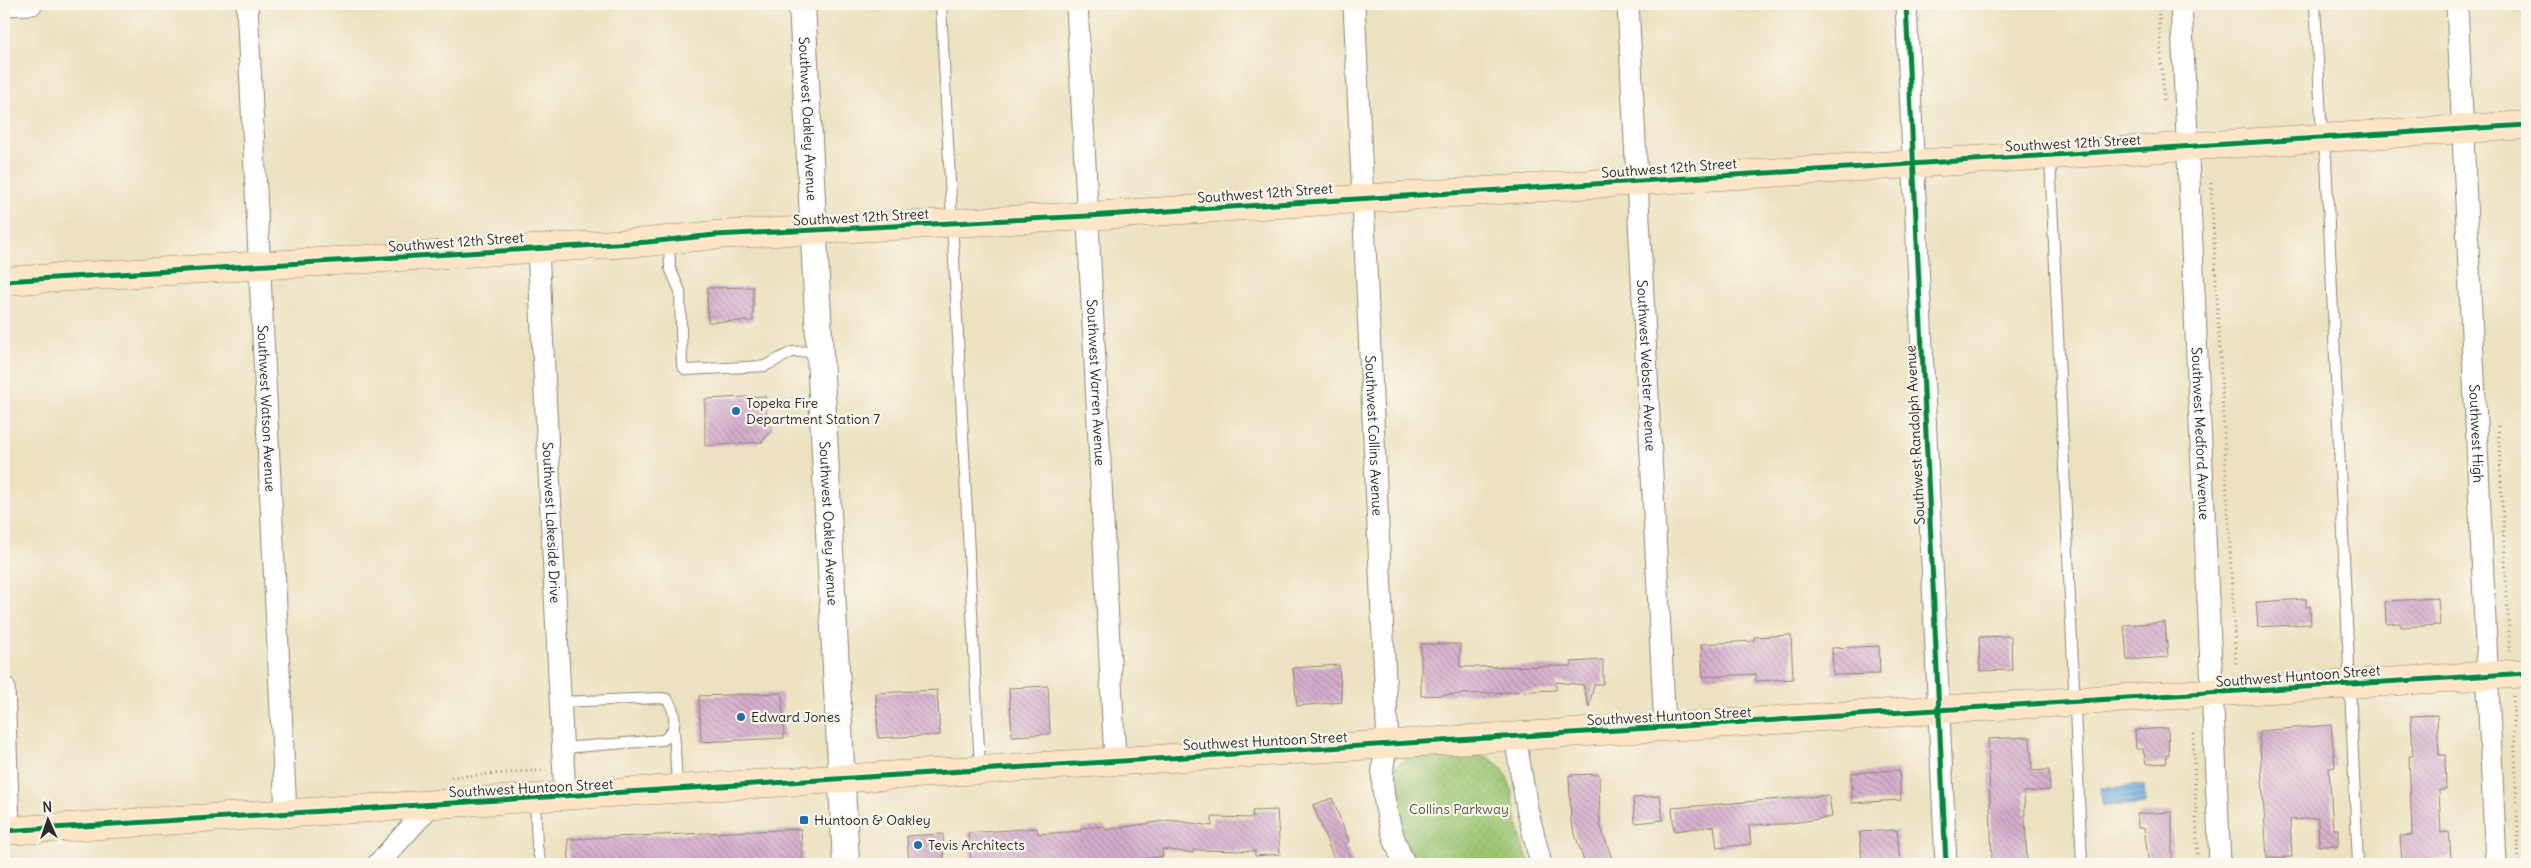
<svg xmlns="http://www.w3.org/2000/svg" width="2531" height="868" viewBox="0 0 2531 868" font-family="Delius,sans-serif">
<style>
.park{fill:url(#park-dots);stroke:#62784e}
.water{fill:url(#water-rules);stroke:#4b6a84}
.building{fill:url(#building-back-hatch)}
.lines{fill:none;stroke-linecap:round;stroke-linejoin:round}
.service-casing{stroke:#8c8676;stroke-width:12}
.minor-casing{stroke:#8c8676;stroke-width:23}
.tertiary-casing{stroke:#8c8676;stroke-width:28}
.secondary-casing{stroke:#8c8676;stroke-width:29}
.path{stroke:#8c8676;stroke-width:3;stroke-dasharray:1 4;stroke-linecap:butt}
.service{stroke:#fff;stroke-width:10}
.minor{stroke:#fff;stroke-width:21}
.tertiary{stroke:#fff;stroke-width:26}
.secondary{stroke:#fee5c5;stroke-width:28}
.cycleway-casing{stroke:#fbf7ec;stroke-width:8}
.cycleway{stroke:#00873e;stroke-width:5}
.poi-dot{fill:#1f6fb2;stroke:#fbf7ec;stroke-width:2}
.labels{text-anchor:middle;stroke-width:4.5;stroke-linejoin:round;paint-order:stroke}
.street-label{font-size:14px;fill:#2b2b2b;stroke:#fbf7ec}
.poi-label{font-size:14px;fill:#2b2b2b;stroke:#fbf7ec;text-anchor:start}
.park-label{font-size:14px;fill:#4c5940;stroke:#fbf7ec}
</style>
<defs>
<pattern id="park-dots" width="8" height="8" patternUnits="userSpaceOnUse" patternTransform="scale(1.25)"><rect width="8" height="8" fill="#9ac572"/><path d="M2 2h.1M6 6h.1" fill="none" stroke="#85a963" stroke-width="1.8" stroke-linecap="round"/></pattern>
<pattern id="water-rules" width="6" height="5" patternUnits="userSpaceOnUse" patternTransform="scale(1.25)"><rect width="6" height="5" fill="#6ba8dd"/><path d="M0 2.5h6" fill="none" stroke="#5889b3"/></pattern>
<pattern id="building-back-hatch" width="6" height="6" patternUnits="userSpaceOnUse" patternTransform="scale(1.25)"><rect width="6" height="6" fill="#d5aecc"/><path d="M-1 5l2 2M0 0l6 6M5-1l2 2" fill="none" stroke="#ad8ea6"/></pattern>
</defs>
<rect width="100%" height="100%" fill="#fbf7ec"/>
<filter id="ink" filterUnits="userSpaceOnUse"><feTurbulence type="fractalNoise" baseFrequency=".02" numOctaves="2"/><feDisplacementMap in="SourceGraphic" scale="10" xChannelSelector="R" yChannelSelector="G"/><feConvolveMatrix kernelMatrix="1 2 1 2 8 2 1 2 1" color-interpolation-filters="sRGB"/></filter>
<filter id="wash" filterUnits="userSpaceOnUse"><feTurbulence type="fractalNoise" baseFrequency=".0096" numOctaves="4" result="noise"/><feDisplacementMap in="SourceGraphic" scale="20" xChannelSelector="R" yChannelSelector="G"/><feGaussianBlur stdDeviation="1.12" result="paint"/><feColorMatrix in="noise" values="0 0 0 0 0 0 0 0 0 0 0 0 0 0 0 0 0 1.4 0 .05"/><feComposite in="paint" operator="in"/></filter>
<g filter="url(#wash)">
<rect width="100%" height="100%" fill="#ece2c0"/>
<path class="park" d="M1472 753C1517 761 1510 796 1519 831 1522 842 1526 853 1530 864H1416C1404 849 1402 828 1398 809 1396 798 1390 782 1394 771 1399 751 1454 754 1472 753Z"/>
<path class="water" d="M2144 785 2145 804 2102 806 2101 788Z"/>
<g id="blocks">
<path class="building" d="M753 287V321L708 322 707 288Z
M765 396 767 424 773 428 762 442 705 446V399Z
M2438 598 2440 625 2401 627 2400 623 2386 624 2385 601Z
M2306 599V607L2310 606 2311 624 2258 627 2256 602Z
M2165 622 2168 657 2127 660 2124 625Z
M1791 635 1793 679 1756 681V674L1703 677 1701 644 1754 641V637Z
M2011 636 2012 670 1980 671 1979 637Z
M1421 644H1460V667L1572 666 1571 662 1603 660V684H1594L1589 707 1583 685 1556 682V690L1421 696Z
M1879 646 1880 674 1833 675 1832 648Z
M1339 665 1342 702 1297 706 1293 668Z
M1048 686 1050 734 1012 736 1009 688Z
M937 690 940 735 878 738 876 693Z
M782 693 784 738 701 742 699 696Z
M2437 715 2439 755H2445L2446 790H2439L2441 833 2449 832 2451 858 2402 862 2400 836 2412 835 2409 756H2413L2411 716Z
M2331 725 2335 767 2329 768 2333 829H2338V846H2319L2318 818 2290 820 2292 857 2267 858 2259 731Z
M2168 728 2169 755H2166L2167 763 2146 764 2143 749H2136L2135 730Z
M2030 737 2032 771 2049 770 2050 790 2024 792 2027 864H1992L1988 739Z
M1899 770 1901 800 1852 803 1851 773Z
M1599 774 1600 825 1614 864H1585L1571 822 1569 775Z
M1829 795 1832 817 1785 824 1749 825 1751 844 1717 848 1714 826 1674 831 1672 808Z
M1660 796 1663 820 1635 823 1633 798Z
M1332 798 1349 842 1344 844 1354 864H1336L1313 805Z
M1277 810 1280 854 1255 856V851L1193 850V853L1162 849 1163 856 1111 864H1085L1084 861 1001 864V860L971 864 968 833 1037 828 1038 834 1081 831V828L1105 826V830L1170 820 1212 826V817L1253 818 1252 811Z
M2172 812V864H2149L2144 828H2138L2137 814Z
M801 829 803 864H569L568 839Z
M1897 830 1900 862 1862 864 1860 832Z
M943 834 944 864H909L907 836Z"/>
</g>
</g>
<g filter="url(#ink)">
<use href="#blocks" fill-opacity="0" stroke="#8c8676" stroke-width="1"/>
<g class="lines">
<defs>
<path id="service" d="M941 4 980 769
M2315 4 2322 138 2326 159 2358 864
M2050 157 2082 864
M669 240 670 268 680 291 682 366 686 370 765 366 792 352 820 351
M560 702 660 698 667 699C677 713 678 731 663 740L563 748
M674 729 677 787
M535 799 537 846 541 864"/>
<g id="minor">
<path id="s1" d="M247 4 286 814"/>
<path id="s2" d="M1077 4 1115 761"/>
<path id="s3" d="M1354 4 1388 745C1386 752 1383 760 1383 768 1380 795 1392 840 1405 864"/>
<path id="s4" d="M1628 4 1665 728"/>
<path d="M1906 4 1946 864"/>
<path id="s5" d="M2181 4 2220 864"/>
<path id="s6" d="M2457 4 2496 864"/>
<path d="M4 5 32 4"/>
<path id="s7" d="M538 248 565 797"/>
<path d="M4 687 9 830"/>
<path d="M1515 737 1527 808 1541 864"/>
<path d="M378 864 431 805"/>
</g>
<g id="tertiary">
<path id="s8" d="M802 4 846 864"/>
</g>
<path id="secondary" d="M4 281 648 242 715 235 1088 216 2527 125
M4 831 2527 673"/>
</defs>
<use href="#service" class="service-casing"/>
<use href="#minor" class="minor-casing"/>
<use href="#tertiary" class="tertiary-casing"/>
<use href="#secondary" class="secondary-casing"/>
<path class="path" d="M2158 4 2164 103
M2211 183 2236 665
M2498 426 2510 652
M2513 696 2519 864
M2193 733 2198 864
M451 777 546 770"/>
<use href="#service" class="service"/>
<use href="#minor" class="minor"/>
<use href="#tertiary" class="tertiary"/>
<use href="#secondary" class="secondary"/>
<defs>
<path id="cycleway" d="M1906 4 1946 864
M4 281 648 242 715 235 1088 216 2527 125
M4 831 2527 673"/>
</defs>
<use href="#cycleway" class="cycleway-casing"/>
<use href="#cycleway" class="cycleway"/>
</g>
</g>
<g class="poi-dot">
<circle cx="736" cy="411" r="5"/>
<circle cx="741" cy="717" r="5"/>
<rect x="799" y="815" width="10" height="10" rx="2.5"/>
<circle cx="918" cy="845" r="5"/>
</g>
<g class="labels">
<g class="street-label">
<text dy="5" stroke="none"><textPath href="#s8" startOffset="115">Southwest Oakley Avenue</textPath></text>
<text transform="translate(2073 143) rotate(-3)" y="5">Southwest 12th Street</text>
<text transform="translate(1669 168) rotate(-4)" y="5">Southwest 12th Street</text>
<text transform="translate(1265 193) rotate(-4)" y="5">Southwest 12th Street</text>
<text transform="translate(861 217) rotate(-3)" y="5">Southwest 12th Street</text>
<text transform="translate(456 242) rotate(-4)" y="5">Southwest 12th Street</text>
<text dy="5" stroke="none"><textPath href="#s4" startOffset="362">Southwest Webster Avenue</textPath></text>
<text dy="5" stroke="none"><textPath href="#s2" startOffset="379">Southwest Warren Avenue</textPath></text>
<text dy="5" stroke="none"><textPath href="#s1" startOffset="405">Southwest Watson Avenue</textPath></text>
<text dy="5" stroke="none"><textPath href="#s5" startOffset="430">Southwest Medford Avenue</textPath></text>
<text dy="5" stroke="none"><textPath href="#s6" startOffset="430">Southwest High</textPath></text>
<text transform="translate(1915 435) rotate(-93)" y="5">Southwest Randolph Avenue</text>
<text dy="5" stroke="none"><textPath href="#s3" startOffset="432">Southwest Collins Avenue</textPath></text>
<text dy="5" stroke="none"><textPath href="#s7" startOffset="275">Southwest Lakeside Drive</textPath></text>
<text dy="5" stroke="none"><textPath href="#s8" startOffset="520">Southwest Oakley Avenue</textPath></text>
<text transform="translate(2298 676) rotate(-4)" y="5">Southwest Huntoon Street</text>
<text transform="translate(1669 716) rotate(-3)" y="5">Southwest Huntoon Street</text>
<text transform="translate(1265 741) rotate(-3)" y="5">Southwest Huntoon Street</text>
<text transform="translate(531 788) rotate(-3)" y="5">Southwest Huntoon Street</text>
</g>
<g class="poi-label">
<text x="746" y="408">Topeka Fire<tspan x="746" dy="16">Department Station 7</tspan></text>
<text x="751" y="722">Edward Jones</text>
<text x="814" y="825">Huntoon &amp; Oakley</text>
<text x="928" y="850">Tevis Architects</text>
</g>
<g class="park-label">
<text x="1459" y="814">Collins Parkway</text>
</g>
</g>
<rect width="2531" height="868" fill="none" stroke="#fbf7ec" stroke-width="20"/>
<g transform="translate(48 820) rotate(357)" stroke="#fbf7ec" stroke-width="4" paint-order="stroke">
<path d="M0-4L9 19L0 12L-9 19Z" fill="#2b2b2b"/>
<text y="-8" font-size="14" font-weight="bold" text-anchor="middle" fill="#2b2b2b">N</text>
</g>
</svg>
